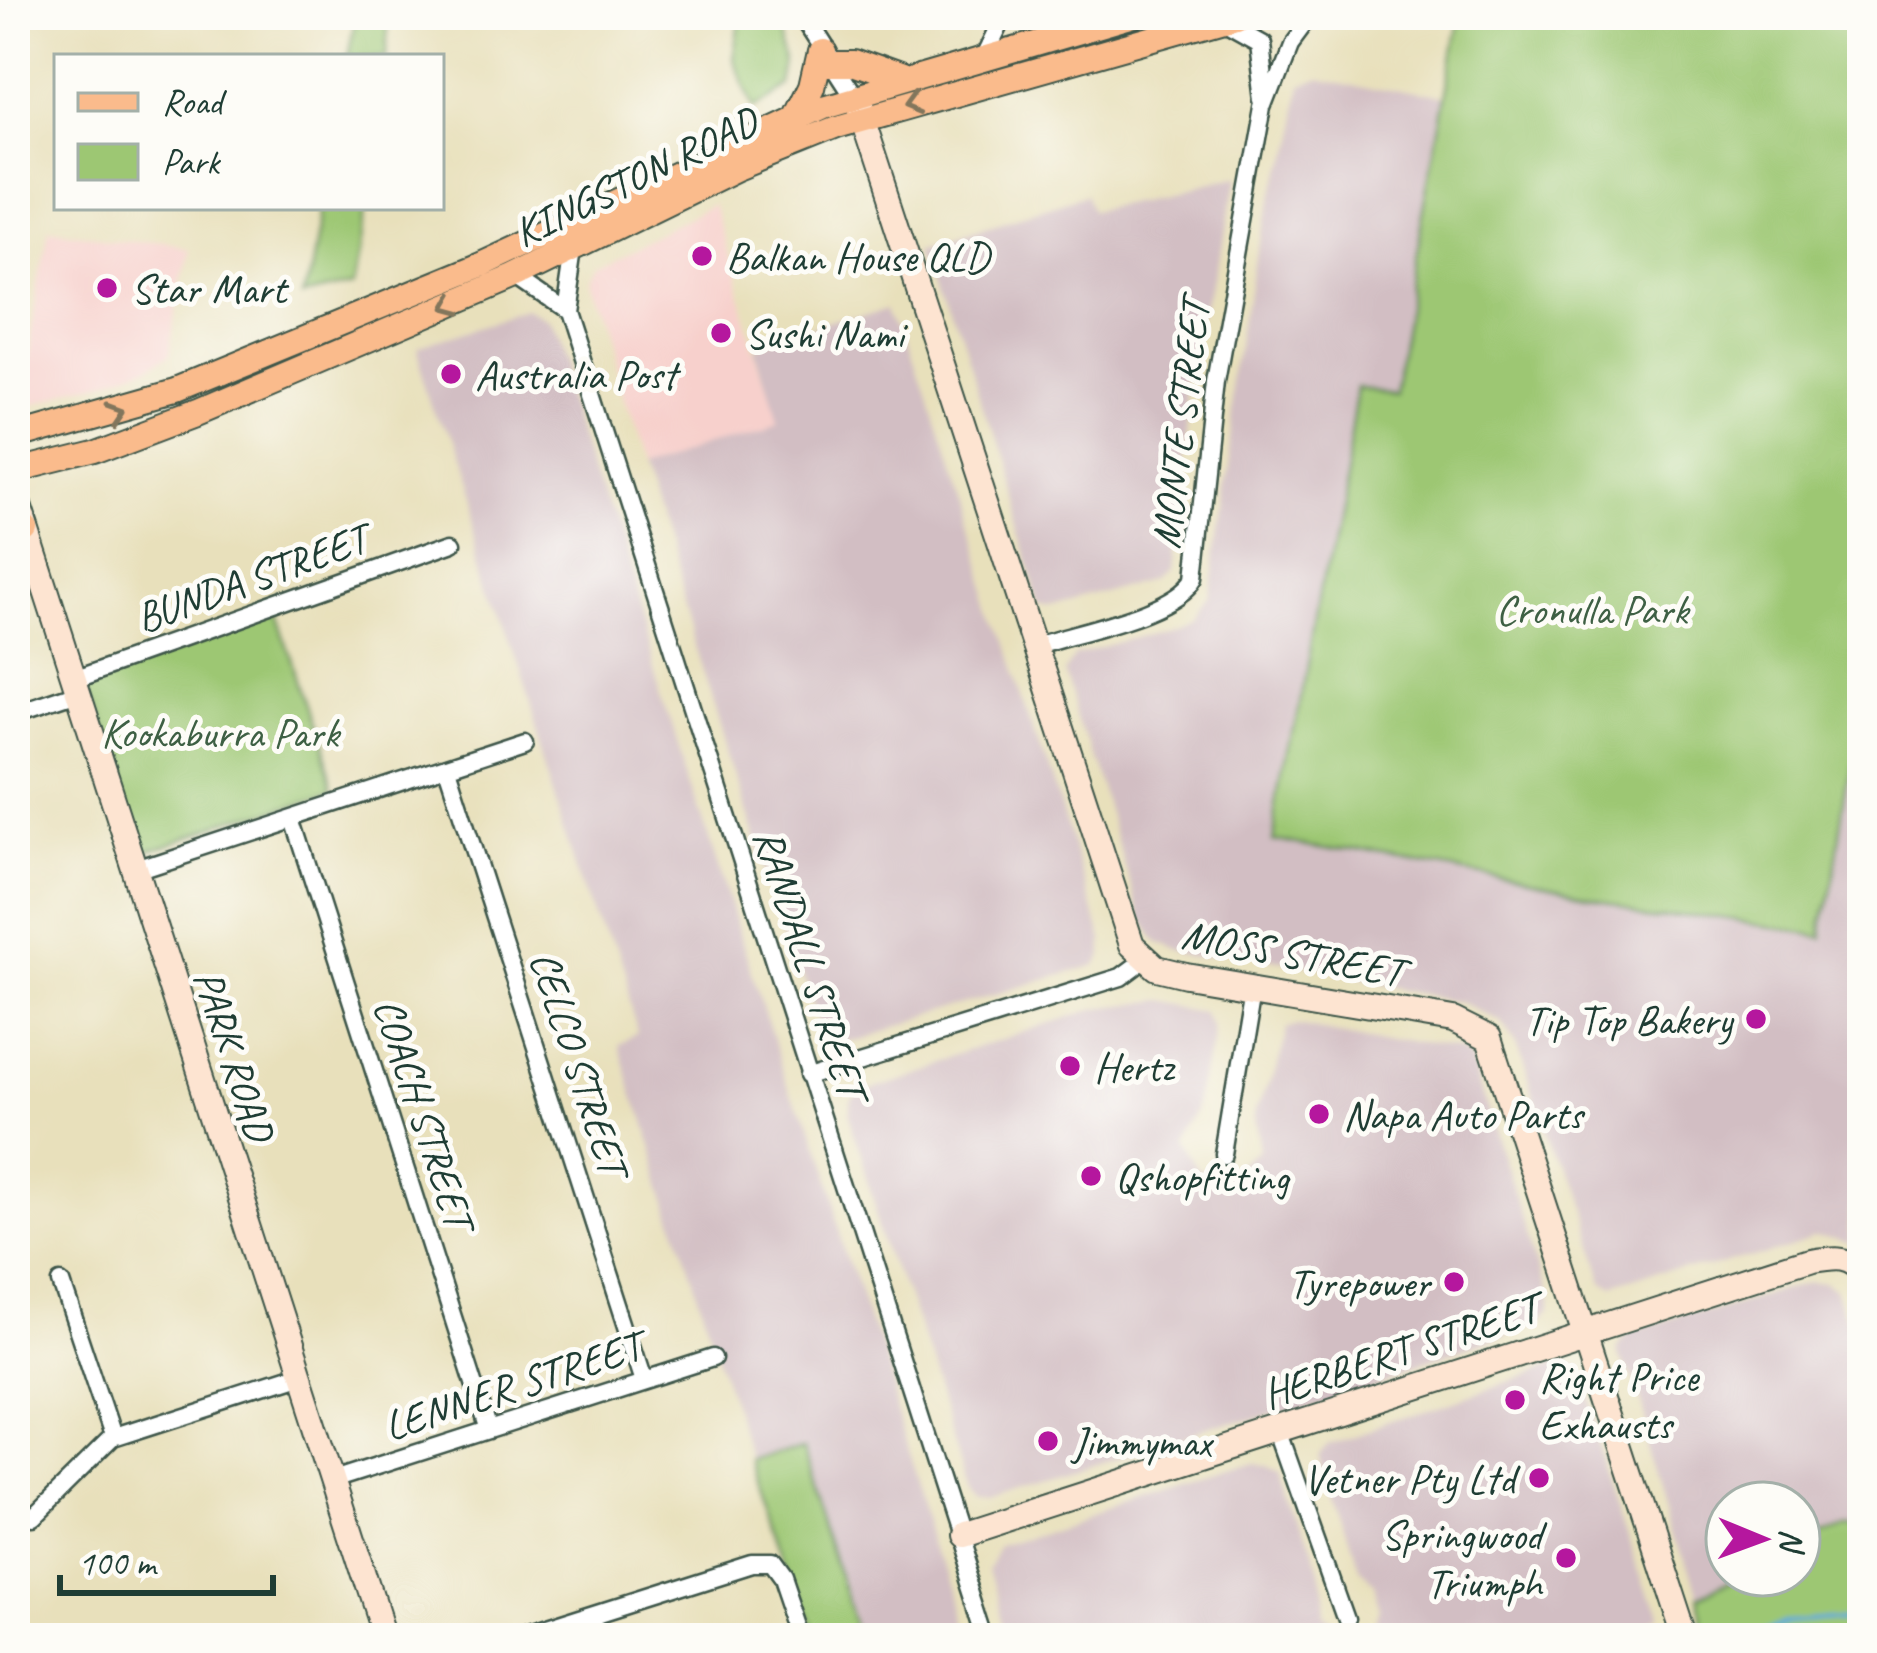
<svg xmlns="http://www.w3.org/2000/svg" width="1877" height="1653" viewBox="0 0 1877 1653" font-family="Caveat,sans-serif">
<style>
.built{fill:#f7d0cc}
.industrial{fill:#d2bec3}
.green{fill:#9dc773;stroke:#5e8254;stroke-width:3}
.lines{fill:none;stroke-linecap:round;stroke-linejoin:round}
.stream{stroke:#62acda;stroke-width:4.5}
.street-casing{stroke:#3d5548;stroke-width:21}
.secondary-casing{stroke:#3d5548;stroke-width:28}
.primary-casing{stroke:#3d5548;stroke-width:28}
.street{stroke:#fff;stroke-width:16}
.secondary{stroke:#fde4d1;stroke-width:24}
.primary{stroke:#fabb8c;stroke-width:24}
.oneway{stroke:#82765c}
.poi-dot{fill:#b5179e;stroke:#fdfcf7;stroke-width:4.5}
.labels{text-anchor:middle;stroke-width:10;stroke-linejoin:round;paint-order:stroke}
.street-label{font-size:42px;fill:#1f3d34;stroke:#fdfcf7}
.poi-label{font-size:42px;fill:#1f3d34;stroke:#fdfcf7;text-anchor:start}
.park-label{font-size:42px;fill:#3e6044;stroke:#fdfcf7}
</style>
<rect width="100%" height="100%" fill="#fdfcf7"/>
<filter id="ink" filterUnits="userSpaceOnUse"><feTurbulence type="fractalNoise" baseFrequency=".00833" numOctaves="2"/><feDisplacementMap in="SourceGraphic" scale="24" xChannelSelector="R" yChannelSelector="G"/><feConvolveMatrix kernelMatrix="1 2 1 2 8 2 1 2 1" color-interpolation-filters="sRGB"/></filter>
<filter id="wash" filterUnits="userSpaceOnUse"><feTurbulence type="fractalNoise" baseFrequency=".004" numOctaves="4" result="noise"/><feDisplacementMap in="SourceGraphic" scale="48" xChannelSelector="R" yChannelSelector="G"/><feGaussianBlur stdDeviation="2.7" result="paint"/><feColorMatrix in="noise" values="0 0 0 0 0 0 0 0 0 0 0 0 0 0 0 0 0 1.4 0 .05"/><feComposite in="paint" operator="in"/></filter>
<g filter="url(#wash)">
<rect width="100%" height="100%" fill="#e8e0bb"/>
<path class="built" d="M712 205 780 420 636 466 584 281 594 264Z
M49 228 189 249 169 355 147 370 101 389 17 410Z"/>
<path class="industrial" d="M1312 69 1448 96 1391 390 1357 387 1275 836 1601 897 1822 928 1862 694V1243L1824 1231 1610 1299 1597 1291 1515 1045 1501 1023 1461 1002 1177 950 1157 942 1141 918 1064 672 1074 655 1170 628 1194 618 1210 598 1266 207 1293 75Z
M1230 179 1196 387 1175 572 1165 583 1056 613 1044 610 931 244 1085 194 1091 211Z
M897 302 1103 939V956L1097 965 827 1043 818 1032 636 466 779 420 758 347Z
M528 312 541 319 967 1638H866L803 1443 750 1460 619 1046 638 1037 417 348Z
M1165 1000 1218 1010 1221 1023 1205 1112 1186 1150 1202 1181 1220 1188 1240 1185 1262 1164 1255 1122 1279 1022 1290 1019 1462 1053 1471 1060 1548 1300V1314L1537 1325 1312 1397 992 1497H976L967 1487 847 1113 849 1095 858 1086 1098 1008Z
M1818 1281 1836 1283 1848 1292 1862 1333V1523H1844L1799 1545V1503H1727V1575H1741L1697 1598 1622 1350 1634 1339Z
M1563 1363 1576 1371 1660 1623 1631 1638H1372L1380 1618 1373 1596 1356 1581 1320 1455 1329 1443Z
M1251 1463 1265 1464 1280 1473 1316 1586 1315 1629 1325 1638H1020L1008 1626 987 1564 1000 1544Z"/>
<path class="green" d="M355 15 388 16 387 57H347Z
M741 15 783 16 797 64 793 87 755 108 734 59Z
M1461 15H1862V695L1823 928 1601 897 1275 837 1357 386 1391 390Z
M319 207H366L352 288 302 300Z
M277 618 334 789 140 854 83 683Z
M803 1443 866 1638H813L750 1460Z
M1844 1523H1862V1638H1708L1697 1598 1741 1575H1799V1545Z"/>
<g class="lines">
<path class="stream" d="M1731 1638 1793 1618 1862 1612"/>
</g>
</g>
<g filter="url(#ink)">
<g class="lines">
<defs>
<path id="street" d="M801 15 853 96
M1025 15 1058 36
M1223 19 1259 39 1266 97
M985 56 1005 15
M574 248 565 310 991 1638
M516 276 565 310
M1034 646C1076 631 1174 615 1195 578L1216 381 1266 104 1290 42 1310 15
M74 678 453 543
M15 713 78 692
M447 768 644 1379
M293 818 489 1430
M136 869 525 741
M808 1074 1121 977 1144 960
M1224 1154 1252 985
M61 1283 113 1438
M1280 1431 1346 1617
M333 1480 713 1358
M34 1516 113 1438 299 1378
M594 1615 601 1638
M519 1638 752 1564H770L781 1579 801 1638"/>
<path id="secondary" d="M857 104 1132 945 1157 968 1186 975 1453 1020 1489 1038 1685 1638
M15 495 383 1638
M959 1535 1807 1261C1830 1257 1848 1254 1862 1276"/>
<path id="primary" d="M827 62H850L900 80
M797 116 812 85 820 50
M15 436 177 390 481 265 823 106 1134 15
M15 471 95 451 198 412 514 277 737 168 836 128 1235 15
M15 527 26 530"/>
</defs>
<use href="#street" class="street-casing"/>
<use href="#secondary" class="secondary-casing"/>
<use href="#primary" class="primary-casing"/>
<use href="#street" class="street"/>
<use href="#secondary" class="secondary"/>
<use href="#primary" class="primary"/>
</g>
<defs><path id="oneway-chevron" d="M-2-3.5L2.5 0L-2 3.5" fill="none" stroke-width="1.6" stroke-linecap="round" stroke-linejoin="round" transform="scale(3)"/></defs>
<g class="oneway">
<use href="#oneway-chevron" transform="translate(911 105) rotate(164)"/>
<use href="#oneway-chevron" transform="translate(451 305) rotate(157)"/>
<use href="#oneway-chevron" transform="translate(120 410) rotate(-18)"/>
</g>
</g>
<g class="poi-dot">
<circle cx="702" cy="256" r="12"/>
<circle cx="107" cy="288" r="12"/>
<circle cx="721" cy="333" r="12"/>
<circle cx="451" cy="374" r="12"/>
<circle cx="1756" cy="1019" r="12"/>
<circle cx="1070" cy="1066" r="12"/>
<circle cx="1319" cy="1114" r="12"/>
<circle cx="1091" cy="1176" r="12"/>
<circle cx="1454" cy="1282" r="12"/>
<circle cx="1515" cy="1400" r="12"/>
<circle cx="1048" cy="1441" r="12"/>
<circle cx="1539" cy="1478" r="12"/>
<circle cx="1566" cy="1558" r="12"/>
</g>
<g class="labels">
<g class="street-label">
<text transform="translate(635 176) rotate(-26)" y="15">KINGSTON ROAD</text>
<text transform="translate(1179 424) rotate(-83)" y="15">MONTE STREET</text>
<text transform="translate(251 577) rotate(-20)" y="15">BUNDA STREET</text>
<text transform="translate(1293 952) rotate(10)" y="15">MOSS STREET</text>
<text transform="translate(811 963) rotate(72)" y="15">RANDALL STREET</text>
<text transform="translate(235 1055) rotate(72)" y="15">PARK ROAD</text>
<text transform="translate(580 1063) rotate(72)" y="15">CELCO STREET</text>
<text transform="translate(425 1113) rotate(72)" y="15">COACH STREET</text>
<text transform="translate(1400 1350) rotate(-18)" y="15">HERBERT STREET</text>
<text transform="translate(512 1385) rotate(-18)" y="15">LENNER STREET</text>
</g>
<g class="poi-label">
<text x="726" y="271">Balkan House QLD</text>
<text x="131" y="303">Star Mart</text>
<text x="745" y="348">Sushi Nami</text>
<text x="475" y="389">Australia Post</text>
<text x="1732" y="1034" text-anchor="end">Tip Top Bakery</text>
<text x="1094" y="1081">Hertz</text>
<text x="1343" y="1129">Napa Auto Parts</text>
<text x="1115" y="1191">Qshopfitting</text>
<text x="1430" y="1297" text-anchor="end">Tyrepower</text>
<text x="1539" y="1391">Right Price<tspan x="1539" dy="48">Exhausts</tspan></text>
<text x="1072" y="1456">Jimmymax</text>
<text x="1515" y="1493" text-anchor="end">Vetner Pty Ltd</text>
<text x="1542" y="1549" text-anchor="end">Springwood<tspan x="1542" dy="48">Triumph</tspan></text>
</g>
<g class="park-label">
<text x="1592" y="624">Cronulla Park</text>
<text x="220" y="747">Kookaburra Park</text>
</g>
</g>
<rect width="1877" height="1653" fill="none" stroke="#fdfcf7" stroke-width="60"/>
<rect x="54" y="54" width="390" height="156" fill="#fdfcf7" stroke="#a4b0a9" stroke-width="3"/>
<rect x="78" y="93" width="60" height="18" fill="#fabb8c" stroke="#a4b0a9" stroke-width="3"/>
<text x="162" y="114" font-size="36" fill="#1f3d34">Road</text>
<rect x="78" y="144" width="60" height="36" fill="#9dc773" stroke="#a4b0a9" stroke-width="3"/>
<text x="162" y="174" font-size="36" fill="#1f3d34">Park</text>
<g transform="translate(1763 1539) rotate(91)"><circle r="57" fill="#fdfcf7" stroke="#a4b0a9" stroke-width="3"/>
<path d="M0-9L21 45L0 30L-21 45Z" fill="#b5179e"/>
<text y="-18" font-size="33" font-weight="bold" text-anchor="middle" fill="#1f3d34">N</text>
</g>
<path d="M60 1575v18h213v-18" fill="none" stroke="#1f3d34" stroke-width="6"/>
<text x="78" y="1575" font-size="36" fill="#1f3d34" stroke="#fdfcf7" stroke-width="9" paint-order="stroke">100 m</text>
</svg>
